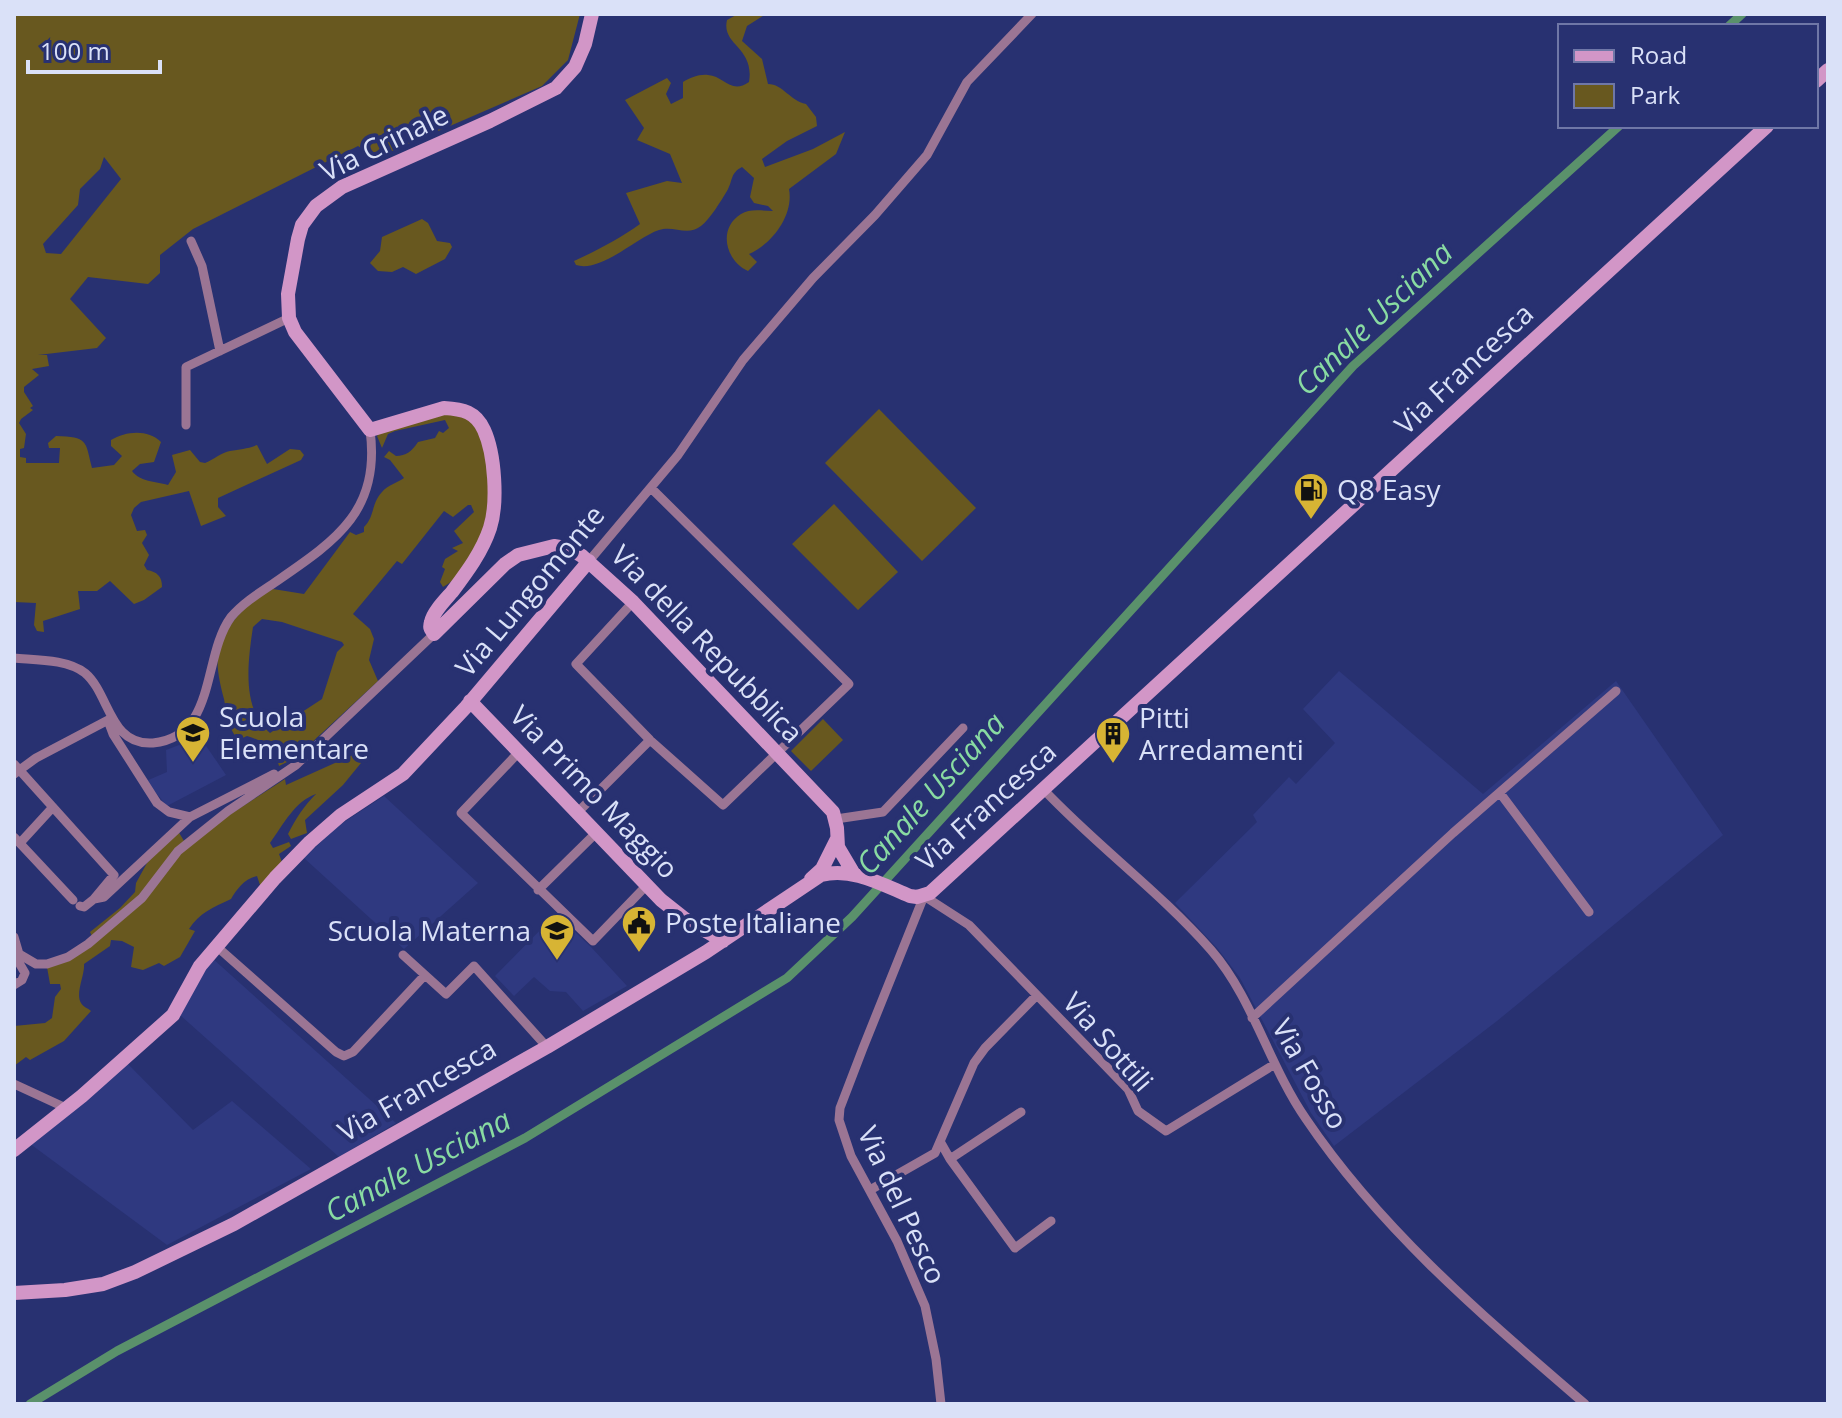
<svg xmlns="http://www.w3.org/2000/svg" width="1842" height="1418" viewBox="0 0 1842 1418" font-family="'Open Sans',sans-serif">
<style>
.built{fill:#2f3980}
.green{fill:#68581f;fill-rule:evenodd}
.lines{fill:none;stroke-linecap:round;stroke-linejoin:round}
.canal{stroke:#5a916b;stroke-width:9}
.street{stroke:#9b7594;stroke-width:9}
.secondary{stroke:#d296c7;stroke-width:14}
.labels{text-anchor:middle;stroke-width:8;stroke-linejoin:round;paint-order:stroke}
.street-label{font-size:28px;fill:#dae1f8;stroke:#283171}
.poi-label{font-size:28px;fill:#dae1f8;stroke:#283171;text-anchor:start}
.water-label{font-size:30px;font-style:italic;fill:#89dba2;stroke:#283171}
</style>
<rect width="100%" height="100%" fill="#283171"/>
<path class="built" d="M1339 671 1483 794 1616 681 1723 835 1497 1021 1334 1146 1311 1113 1240 978 1218 949 1175 903 1257 822 1253 815 1289 777 1296 784 1335 743 1303 709Z
M200 737 226 775 167 806 146 781 167 772 166 750Z
M384 796 478 883 404 949 304 858 338 826Z
M556 914 591 947 627 986 583 1011 566 992 550 991 534 977 514 996 495 976Z
M212 958 396 1123 339 1157 180 1015Z
M126 1062 193 1130 232 1101 311 1169 167 1245 29 1143Z"/>
<path class="green" d="M14 14H580L568 60 542 86 376 158 358 146 193 229 160 255V273L148 284 88 277 70 299 106 338 97 348 38 355H47L49 366 32 369 39 375 24 387V392L33 406 30 408 33 410 21 419 19 423 26 434 24 448 20 449V457L26 458V463H59L60 448H49L48 443 56 436C88 437 85 440 92 468L114 465 122 456 111 446V440C126 431 148 429 161 442L154 462 140 464 132 471C140 482 155 481 168 485L176 472 172 455 190 450 200 462 205 463C213 460 222 452 230 451 240 449 247 449 257 445L267 464 290 449 300 450 304 455 301 460 218 498V507L226 516 201 526 189 491 141 502 134 508 131 515 137 531 145 530 147 535 142 543 149 555 144 565 147 570C157 572 162 576 162 587L144 600 134 604 110 581 97 591H78L80 609 43 621 44 632 37 631 34 625 36 603 14 602ZM104 157 121 179 61 254 46 253 43 244 78 205 80 189 100 169Z
M738 14H766L747 26 742 41 762 59 768 84C783 84 790 101 806 104L816 117 817 126 787 141 762 159 765 167 813 149 845 132 836 154 789 189C794 215 772 244 749 254L757 262 748 271C726 261 717 229 741 214 750 208 763 211 773 211L768 206 754 203 750 197 754 178 742 167C730 173 733 181 727 191 721 201 710 219 701 226 687 237 674 225 659 230 637 237 601 273 576 265L574 261C598 250 619 239 640 224L626 193 667 181 682 183 670 154 637 140 644 128 625 100 667 78 671 83 666 94 671 104 683 98V82C690 78 699 74 708 75 724 76 731 95 749 82 755 47 721 45 727 20Z
M422 219 428 223 437 241 450 243 452 247 445 259 416 274 403 267 392 272 378 271 370 263 380 251 382 237Z
M879 409 976 508 922 561 825 463Z
M442 413 470 417C487 443 492 483 488 514 486 531 477 546 468 560 460 572 456 580 443 587L440 582 445 569 442 567 445 559 458 551 452 548 463 543 454 531 474 512 471 505H468L453 517 444 511 402 564 397 561 353 614 370 629 374 639 369 660 378 681 295 758 279 766C275 750 265 741 247 736L238 740C227 726 227 714 224 699 220 684 215 664 219 649 226 623 250 600 273 589L304 594 350 532 356 535 364 532V527C375 516 371 504 382 492 388 485 397 483 404 478L390 460 384 457 389 451 396 456C406 456 412 451 418 442L435 438 439 431 443 433 449 428 445 420 395 431 388 434 382 448 377 436 381 432ZM262 619 282 622 342 642 344 645 337 652 322 699 270 733C241 709 248 661 253 627Z
M834 504 898 572 858 610 792 544Z
M823 719 843 740 811 771 791 751Z
M366 749 370 752 343 785 305 820 307 833 291 839 288 834C296 818 304 806 316 794 295 801 283 825 270 843L273 848 289 842 291 846 279 854 283 865 261 888 257 876C244 879 237 889 231 899 214 907 199 913 189 929L195 931 180 957 164 966 159 963 143 970 131 967 134 947 122 941 111 940 110 946 84 964C85 975 75 993 81 1003 83 1007 88 1008 91 1011L64 1041 30 1060 26 1057 14 1066V1026L45 1023 52 1018 55 997 61 989 60 984H50L47 967 95 942 90 932 120 908 135 892 136 883 147 863 178 831 187 846 215 824 285 779 286 785Z"/>
<g class="lines">
<path class="canal" d="M1729 26 1742 14
M30 1404 117 1351 525 1138 787 978 852 917 1353 366 1619 126"/>
<path class="street" d="M191 241 202 266 220 351
M186 425V367L289 318
M589 561 678 455 743 360 813 278 875 215 927 155 967 82 1032 14
M633 602 576 664 650 740 723 805 849 684 651 488
M14 658C35 660 67 659 85 673 110 694 109 746 153 743 217 737 202 656 231 617 243 603 259 593 274 583 335 541 381 512 370 430
M112 718 110 726 113 734 157 803 169 812 190 817
M520 751 461 813 593 941 646 886
M14 764 114 875 94 899
M14 774 36 758 112 718
M1044 790C1097 846 1160 892 1211 950 1253 998 1269 1066 1306 1119 1381 1230 1484 1317 1585 1404
M1500 793 1589 912
M578 812 650 740
M836 819 883 812 963 728
M14 837 73 900
M20 843 53 807
M538 890 597 832
M80 906 84 907 94 899 104 897 190 817 274 774
M14 937 19 954 36 964H47L68 957 88 944 142 898 178 851 228 811 296 765 434 634
M215 945 336 1052 344 1056 353 1052 425 975
M403 955 446 994 474 966 547 1047
M14 985 22 980 25 973 18 961 19 954
M1252 1018 1453 833 1616 691
M14 1084 66 1108
M941 1143 950 1159 1015 1248 1051 1221
M950 1159 1021 1112
M870 1190 935 1153 974 1063 985 1048 1037 995
M941 1404 936 1359 925 1306 897 1241 851 1156 839 1120 840 1108 863 1048 924 896 969 925 1128 1089 1138 1111 1166 1131 1275 1064"/>
<path class="secondary" d="M1816 81 1828 70
M434 634C431 629 429 629 431 622 433 612 445 600 452 592 467 572 482 552 490 528 498 503 495 454 484 430 476 412 463 409 444 408L370 430 295 332 289 318 288 294 298 239 302 225 316 206 342 187 490 121 556 88 575 67 585 44 592 14
M434 634 505 564 518 555 554 546 571 549 582 556 633 602 833 812 837 828 838 847 854 874
M470 701 661 900 685 919 723 941
M811 879 822 869 837 839
M14 1150 82 1096 173 1015 200 966 275 878 310 842 341 815 403 774 466 707 589 561
M14 1293 65 1290 103 1284 135 1272 234 1224 547 1047 706 952 821 875C852 867 881 884 910 896L917 897 930 893 1767 126"/>
</g>
<defs>
<symbol id="fuel-pin" viewBox="-11 -11 22 30"><path d="M0 17L-7.5 6A9.5 9.5 0 1 1 7.5 6Z" fill="#d7b434" stroke="#283171"/><path d="M-5.5-6h7V0h2V4h1.3V-2.5L3-4.5l.8-.8L6-3V5H2.5V1h-1V6h-7ZM-4.2-4.7v3.2H.2V-4.7Z" fill="#111"/></symbol>
<symbol id="school-pin" viewBox="-11 -11 22 30"><path d="M0 17L-7.5 6A9.5 9.5 0 1 1 7.5 6Z" fill="#d7b434" stroke="#283171"/><path d="M0-5L7-2L0 1L-7-2ZM-4 1L0 2.5L4 1V4Q0 6-4 4Z" fill="#111"/></symbol>
<symbol id="building-pin" viewBox="-11 -11 22 30"><path d="M0 17L-7.5 6A9.5 9.5 0 1 1 7.5 6Z" fill="#d7b434" stroke="#283171"/><path d="M-4-6H4V6H1V3H-1V6H-4ZM-2.5-4.3h1.7v1.8h-1.7ZM.8-4.3h1.7v1.8H.8ZM-2.5-1h1.7V.8h-1.7ZM.8-1h1.7V.8H.8Z" fill="#111"/></symbol>
<symbol id="civic-pin" viewBox="-11 -11 22 30"><path d="M0 17L-7.5 6A9.5 9.5 0 1 1 7.5 6Z" fill="#d7b434" stroke="#283171"/><path d="M-.6-6.5H3V-4.5H.6V-3L4-1V1h2V6H-6V1h2V-1L-.6-3ZM-1.2 2.5V6h2.4V2.5Z" fill="#111"/></symbol>
</defs>
<g fill-rule="evenodd">
<use href="#fuel-pin" x="1291" y="470" width="40" height="54"/>
<use href="#school-pin" x="173" y="713" width="40" height="54"/>
<use href="#building-pin" x="1093" y="714" width="40" height="54"/>
<use href="#civic-pin" x="619" y="903" width="40" height="54"/>
<use href="#school-pin" x="537" y="911" width="40" height="54"/>
</g>
<g class="labels">
<g class="street-label">
<text transform="translate(384 143) rotate(-26)" y="10">Via Crinale</text>
<text transform="translate(1464 369) rotate(-43)" y="10">Via Francesca</text>
<text transform="translate(530 591) rotate(-50)" y="10">Via Lungomonte</text>
<text transform="translate(707 644) rotate(46)" y="10">Via della Repubblica</text>
<text transform="translate(594 792) rotate(46)" y="10">Via Primo Maggio</text>
<text transform="translate(986 806) rotate(-42)" y="10">Via Francesca</text>
<text transform="translate(1108 1042) rotate(49)" y="10">Via Sottili</text>
<text transform="translate(1310 1074) rotate(60)" y="10">Via Fosso</text>
<text transform="translate(417 1090) rotate(-30)" y="10">Via Francesca</text>
<text transform="translate(902 1205) rotate(65)" y="10">Via del Pesco</text>
</g>
<g class="poi-label">
<text x="1337" y="500">Q8 Easy</text>
<text x="219" y="727">Scuola<tspan x="219" dy="32">Elementare</tspan></text>
<text x="1139" y="728">Pitti<tspan x="1139" dy="32">Arredamenti</tspan></text>
<text x="665" y="933">Poste Italiane</text>
<text x="531" y="941" text-anchor="end">Scuola Materna</text>
</g>
<g class="water-label">
<text transform="translate(1374 319) rotate(-44)" y="10">Canale Usciana</text>
<text transform="translate(931 794) rotate(-48)" y="10">Canale Usciana</text>
<text transform="translate(418 1166) rotate(-28)" y="10">Canale Usciana</text>
</g>
</g>
<rect width="1842" height="1418" fill="none" stroke="#dae1f8" stroke-width="32"/>
<rect x="1558" y="24" width="260" height="104" fill="#283171" stroke="#6f77a7" stroke-width="2"/>
<rect x="1574" y="50" width="40" height="12" fill="#d296c7" stroke="#6f77a7" stroke-width="2"/>
<text x="1630" y="64" font-size="24" fill="#dae1f8">Road</text>
<rect x="1574" y="84" width="40" height="24" fill="#68581f" stroke="#6f77a7" stroke-width="2"/>
<text x="1630" y="104" font-size="24" fill="#dae1f8">Park</text>
<path d="M28 60v12h132v-12" fill="none" stroke="#dae1f8" stroke-width="4"/>
<text x="40" y="60" font-size="24" fill="#dae1f8" stroke="#283171" stroke-width="6" paint-order="stroke">100 m</text>
</svg>
